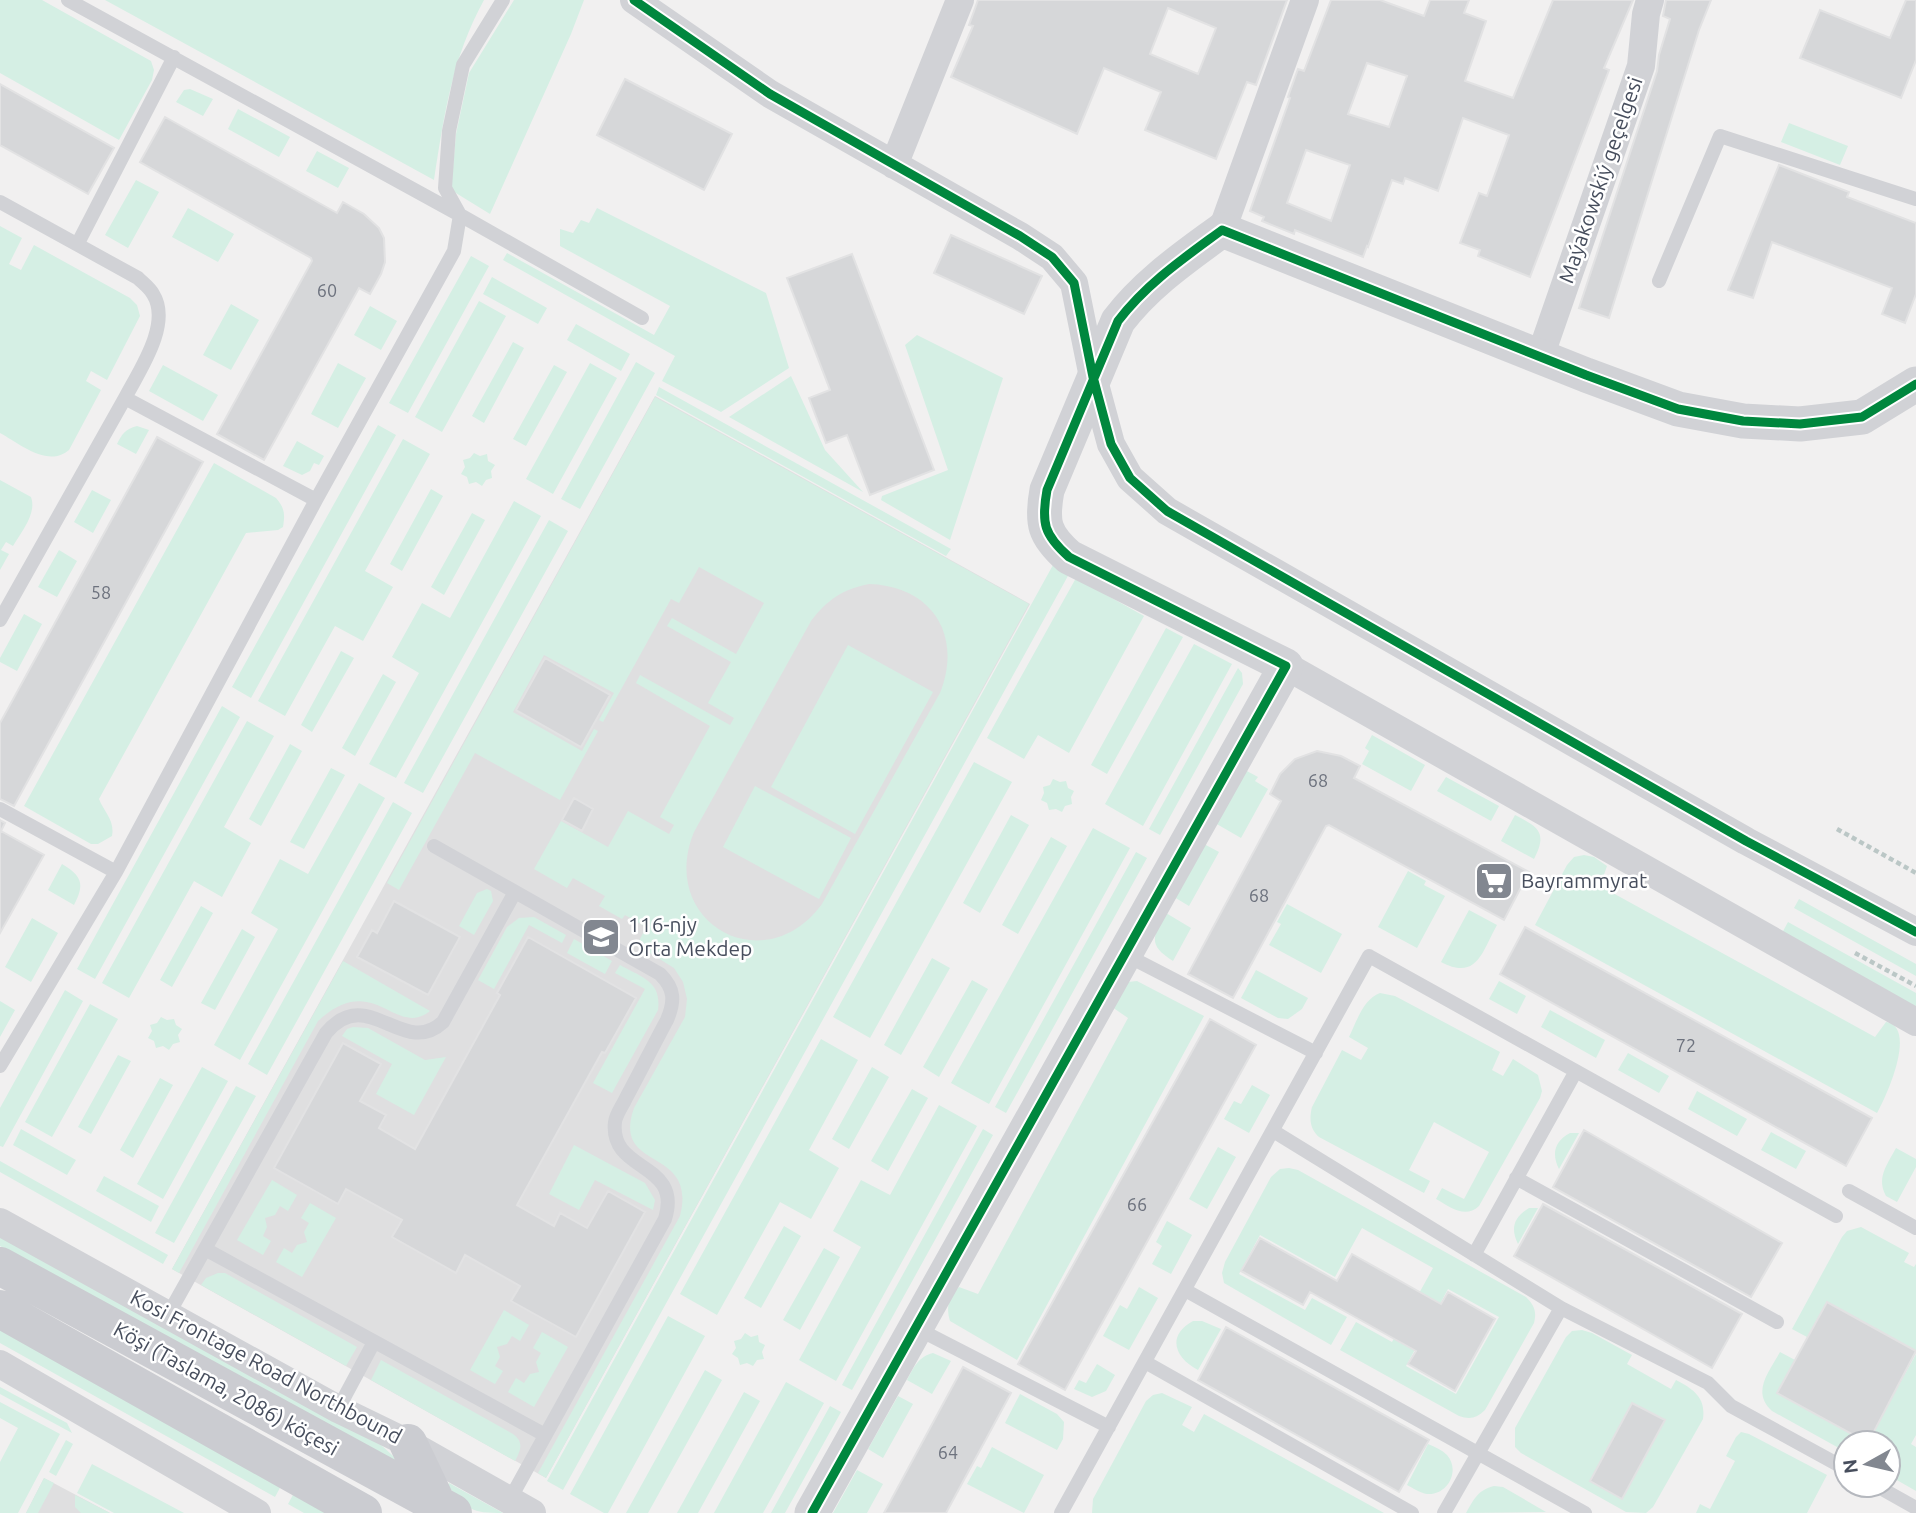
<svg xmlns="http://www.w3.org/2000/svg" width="1916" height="1513" viewBox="0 0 1916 1513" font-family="Ubuntu,sans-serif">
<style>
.education{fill:#dfdfe0}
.green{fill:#d5efe4;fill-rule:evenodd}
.building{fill:#d6d7d9;stroke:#e2e2e3;stroke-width:2;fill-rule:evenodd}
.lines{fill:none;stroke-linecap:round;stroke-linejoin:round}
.path{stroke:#bbc7c6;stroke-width:4.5;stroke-dasharray:5 3.5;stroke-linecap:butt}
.service{stroke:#d1d2d6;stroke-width:14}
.minor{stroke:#d1d2d6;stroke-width:28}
.tertiary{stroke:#d1d2d6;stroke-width:35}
.primary{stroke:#cbccd1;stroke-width:38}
.cycleway-casing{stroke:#fff;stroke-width:13}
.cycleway{stroke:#00873e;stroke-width:9}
.labels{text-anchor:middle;stroke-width:5;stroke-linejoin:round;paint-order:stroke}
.number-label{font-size:18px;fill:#6d727e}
.street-label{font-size:21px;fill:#474e5d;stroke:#fff}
.poi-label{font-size:21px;fill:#474e5d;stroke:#fff;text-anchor:start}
</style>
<rect width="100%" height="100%" fill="#f1f0f0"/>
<path class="education" d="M655 396 1030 604 546 1478 172 1269Z
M44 1478 110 1513H26Z"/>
<path class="green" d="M0 0H42L151 61 154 70 152 80 119 140 0 73Z
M105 0H484C452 58 444 116 434 180Z
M514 0H584L571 34 490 214 451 190 456 134 469 73Z
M190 89 213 99 203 116 176 102 184 90Z
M238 109 290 137 279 157 228 129Z
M1789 123 1848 146 1840 165 1781 142Z
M317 151 349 168 338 188 306 171Z
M136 180 159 192 128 248 105 235Z
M188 208 234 234 218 262 172 237Z
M597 208 766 293 789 368 721 412 662 381 675 356 503 260 507 253 654 335 670 306 560 246V229L573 233 581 220 589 223Z
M0 226 22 238 9 264 21 270 34 245 130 298 137 305 140 316 107 380 91 371 86 381 101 390 69 450C48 468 20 444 0 433Z
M471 256 489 266 408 413 389 403Z
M492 277 547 308 538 324 483 294Z
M479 301 506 316 442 432 415 417Z
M231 304 259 320 231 370 203 355Z
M370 306 397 321 381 350 354 335Z
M576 324 630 354 621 371 567 340Z
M917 335 1003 378 950 540 881 500 882 496 948 470 905 345Z
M513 342 524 348 484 423 472 416Z
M636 362 655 373 580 509 561 499Z
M338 363 366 378 338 428 311 414Z
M590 363 617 378 553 494 526 479Z
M163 365 218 395 203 421 149 391Z
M554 365 567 372 526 446 513 439Z
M791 376 825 450 863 492 729 417Z
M659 387 951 549 946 556 656 395Z
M655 397 1029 604 546 1478 538 1473 680 1216C698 1145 611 1173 634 1108L685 1017 687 999 683 982 674 968 637 945 646 927 625 915 622 919 599 906 605 896 573 878 567 888 534 869 561 821 608 847 628 811 669 834 674 825 660 817 710 726 636 683 640 675 730 725 734 718 708 703 731 662 667 626 672 618 736 654 764 603 699 567 679 603 671 599 603 722 599 720 614 693 544 655 513 712 582 751 594 729 598 731 560 800 475 753 399 890 387 883ZM869 584C932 586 963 635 940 693L822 904C764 983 657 922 694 832L811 621C827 600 843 589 869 584Z
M378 425 396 435 251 698 232 687Z
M137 426 149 430 136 454 117 444C122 434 125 429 137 426Z
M403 439 430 454 365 571 393 587 363 641 335 626 285 716 258 701Z
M297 441 324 456 319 465 314 463 310 471 302 475 283 466Z
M474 453 480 456 487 454 488 461 495 465 491 471 492 478 486 480 482 486 476 482 469 484 467 477 461 474 465 467 463 460 470 458Z
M214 463 276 498C285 508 285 515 283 527L278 530 246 533 99 799C104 812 115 820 112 836L98 844H91L24 806Z
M0 480 31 497C37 513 22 531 13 546L6 542 1 550 9 554 0 570Z
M431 489 443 496 402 571 390 564Z
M92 490 111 500 93 533 74 522Z
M514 501 541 516 396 778 369 764 419 673 392 657 422 603 450 618Z
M472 513 485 520 444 595 431 587Z
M549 520 568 531 423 793 404 783Z
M59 550 77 561 57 597 38 587Z
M1053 565 1069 574 563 1490 547 1481Z
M1076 578 1144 616 1069 753 1038 735 1024 759 987 738Z
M24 614 42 624 17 671 0 662V658Z
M1166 628 1183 637 1107 774 1091 765Z
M1194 644 1232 664 1143 826 1105 804Z
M848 645 933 692 855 834 771 787Z
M341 651 354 658 312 732 301 725Z
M1238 668 1242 673 1243 684 1160 835 1149 829Z
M383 674 396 682 355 756 342 748Z
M222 706 240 717 95 979 77 969Z
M247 721 274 736 224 827 251 843 222 897 194 881 129 998 102 983Z
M1372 735 1425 765 1411 791 1362 764 1369 751 1365 748Z
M290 744 302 751 261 826 249 819Z
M974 762 1012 782 870 1038 833 1017Z
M331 768 345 775 304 849 290 842Z
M1245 770 1258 777 1255 781 1268 789 1241 838 1215 823Z
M1446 777 1499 806 1491 821 1437 791Z
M1053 779 1060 782 1066 781 1068 788 1074 791 1071 797 1072 804 1065 806 1062 812 1056 809 1049 810 1047 803 1041 800 1044 793 1043 787 1050 785Z
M359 783 385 798 240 1060 214 1045 278 929 251 913 280 859 308 874Z
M755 786 851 838 819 899 723 847Z
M393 802 412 813 267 1075 248 1064Z
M1011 815 1029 825 980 913 963 903Z
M1515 815C1538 827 1548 832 1534 859L1501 841Z
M1093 828 1130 848 989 1104 951 1083Z
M1051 837 1067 846 1018 934 1002 925Z
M1204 844 1219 852 1189 906 1174 897Z
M1136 852 1147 858 1006 1113 995 1107Z
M1584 855 1594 857 1607 866 1600 886 1875 1037 1886 1022C1916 1026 1890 1090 1877 1113L1535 925 1567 865 1574 857Z
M62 864C82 876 85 884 74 905L48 890Z
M1408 871 1426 881 1424 885 1445 896 1417 948 1378 927Z
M487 889 491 891 493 901 474 935 459 926 477 893Z
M1799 899 1916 964V976L1794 908Z
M1287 904 1342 934 1321 973 1269 945 1281 924 1277 922Z
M201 906 213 913 172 987 160 980Z
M1469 910 1497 925C1482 952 1477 981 1441 962Z
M1166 913 1191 928 1173 961C1147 945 1153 936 1166 913Z
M534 917 566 935 562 943 529 925 494 989 478 980 507 927 519 918Z
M32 918 58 933 31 982 5 967Z
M1788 922 1916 993V1008L1782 933Z
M242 929 255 937 215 1010 201 1003Z
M574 939 612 961 605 974 567 953Z
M932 958 950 968 901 1055 884 1045Z
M343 961 430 1011C395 1039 374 969 318 1021L179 1273 172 1269Z
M620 965C641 977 662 981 658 1010L612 1093 593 1083 645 989 615 973Z
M1256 970 1308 998 1302 1009 1288 1019 1278 1018 1241 998Z
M972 980 988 989 939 1077 923 1067Z
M1137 981 1204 1016 1017 1360 950 1321C946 1308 948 1297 959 1287L978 1294 1128 1018 1112 1007 1128 982Z
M1499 981 1526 996 1517 1014 1489 999Z
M65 990 83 1001 3 1147 0 1146V1108Z
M1380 993 1395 996 1500 1052 1492 1070 1503 1076 1513 1059 1538 1075 1542 1091 1540 1098 1479 1206C1465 1219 1450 1207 1436 1199L1442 1188 1464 1199 1489 1152 1434 1122 1409 1170 1430 1181 1424 1193 1319 1137C1310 1129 1309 1119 1312 1107L1342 1050 1361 1060 1368 1048 1349 1037C1356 1023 1363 999 1380 993Z
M0 1001 15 1010 0 1037Z
M90 1004 118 1019 52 1137 25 1122Z
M1550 1010 1605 1040 1596 1058 1541 1027Z
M161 1017 167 1020 174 1019 176 1025 182 1029 178 1035 180 1042 173 1044 169 1050 163 1046 156 1048 154 1041 148 1038 152 1031 150 1025 157 1023Z
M353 1027 368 1028 425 1060 446 1057 414 1115 376 1094 392 1064 342 1036 347 1029Z
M821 1039 858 1060 809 1150 839 1168 811 1219 780 1202 717 1315 680 1294Z
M1628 1053 1669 1076 1659 1093 1618 1070Z
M118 1055 131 1061 91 1134 78 1127Z
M202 1067 228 1081 163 1199 137 1184Z
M872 1067 889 1077 849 1149 832 1139Z
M160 1078 173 1085 133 1158 120 1150Z
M1252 1085 1270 1095 1249 1133 1224 1119 1234 1101 1241 1104Z
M236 1086 256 1096 174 1243 155 1233Z
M912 1089 928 1098 888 1171 871 1161Z
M1697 1091 1747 1119 1737 1136 1688 1109Z
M939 1105 977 1126 836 1381 799 1360 861 1247 833 1231 861 1180 890 1195Z
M21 1129 76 1160 67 1175 13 1145Z
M983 1129 993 1135 852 1390 842 1385Z
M1771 1132 1806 1151 1796 1169 1761 1150Z
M1570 1133H1579L1559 1169C1551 1153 1555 1141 1570 1133Z
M574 1145 645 1183 655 1200 653 1210 595 1180 579 1210 549 1194Z
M1218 1147 1236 1157 1207 1209 1189 1199Z
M1896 1148 1916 1159V1167L1897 1202 1886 1196C1876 1178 1887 1165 1896 1148Z
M0 1161 168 1255 163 1264 0 1172Z
M1289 1168 1298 1170 1526 1297C1534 1305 1537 1311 1534 1323L1485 1410C1477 1418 1470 1420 1459 1416L1340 1350 1356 1322 1392 1342 1410 1310 1430 1322 1406 1366 1456 1394 1499 1317 1448 1289 1433 1317 1412 1306 1433 1268 1362 1228 1335 1277 1260 1235 1239 1274 1305 1310 1312 1298 1347 1317 1331 1345 1224 1283 1222 1273 1225 1262 1271 1177 1280 1169Z
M104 1176 159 1206 151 1222 96 1191Z
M272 1180 297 1195 288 1211 280 1206 275 1215 265 1218 267 1227 263 1236 271 1241 263 1255 237 1240Z
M310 1203 336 1218 302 1277 276 1262 284 1248 292 1253 297 1245 307 1242 304 1232 309 1223 301 1218Z
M1529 1208H1538L1518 1244C1510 1228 1514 1217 1529 1208Z
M1167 1221 1192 1235 1171 1274 1152 1264 1162 1246 1156 1242Z
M784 1226 801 1236 761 1308 744 1298Z
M1861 1227 1909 1253 1904 1262 1914 1267 1916 1264V1351L1827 1302 1807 1337 1792 1329 1842 1237 1847 1231Z
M0 1232 380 1444 404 1466 402 1470 0 1246Z
M824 1248 840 1257 800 1330 783 1320Z
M218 1273H225L357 1347 346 1366 201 1285 206 1278Z
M1139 1287 1158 1298 1129 1350 1103 1336 1120 1305 1127 1309Z
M504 1310 529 1325 520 1341 512 1336 507 1344 497 1347 500 1357 495 1366 503 1371 495 1384 470 1370Z
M668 1316 705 1336 608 1513H604L570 1494Z
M1193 1321H1202L1221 1329 1198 1370C1175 1358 1166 1336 1193 1321Z
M0 1329 281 1486 275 1497 0 1343Z
M1582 1330 1592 1333 1632 1355 1627 1364 1671 1389 1676 1380C1693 1389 1706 1397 1703 1419L1653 1507 1646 1513 1626 1512 1521 1453 1515 1447V1428L1566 1337 1572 1331Z
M542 1332 568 1347 534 1407 508 1392 516 1378 524 1383 530 1374 539 1372 536 1362 541 1353 533 1348Z
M745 1333 751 1337 758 1335 759 1342 765 1345 762 1352 764 1359 757 1360 753 1366 747 1363 740 1365 738 1358 732 1354 736 1348 734 1341 741 1339Z
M1780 1352 1795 1360 1777 1393 1867 1443 1916 1354V1435L1911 1444 1916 1447V1491L1888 1475V1443H1846V1452L1772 1411C1751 1392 1769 1372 1780 1352Z
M933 1353 951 1361 932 1394 907 1380C914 1367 918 1357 933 1353Z
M381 1360 513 1434C524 1442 521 1450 515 1461L371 1380Z
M1097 1364 1115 1375 1106 1391 1092 1397 1074 1389 1079 1380 1086 1383Z
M705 1370 722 1380 648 1513H626Z
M786 1382 824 1403 763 1513H714Z
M0 1387 67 1423 72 1433 0 1394Z
M744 1392 760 1401 698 1513H677Z
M1162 1393 1192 1407 1182 1425 1194 1432 1204 1414 1384 1513H1092L1093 1499 1146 1401 1153 1395Z
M1020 1394 1057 1414 1064 1422 1063 1439 1057 1450 1005 1423Z
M898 1396 913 1404 883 1458 868 1449Z
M0 1402 60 1434 18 1513H0V1462L18 1428 0 1418Z
M830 1406 841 1412 785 1513H771Z
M1741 1432 1749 1434 1827 1475 1807 1513H1696L1700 1504 1710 1509 1735 1461 1726 1456 1736 1437Z
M66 1440 73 1444 56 1476 49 1472Z
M1428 1444C1435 1447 1442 1450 1447 1455 1461 1471 1447 1496 1427 1494 1420 1493 1413 1488 1407 1485Z
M992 1447 1044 1475 1024 1513 967 1484 977 1466 981 1468Z
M92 1464 184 1513H114L77 1493Z
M857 1470 883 1484 867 1513H833Z
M44 1478 54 1483 38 1513H26Z
M449 1483 503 1513C470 1513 469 1510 448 1486Z
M1494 1486 1503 1487 1546 1512 1466 1513C1474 1499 1478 1490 1494 1486Z
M294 1493 329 1513H304L288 1504Z
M75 1495 110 1513H81L75 1507Z"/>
<path class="building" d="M978 0H1287L1256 85 1247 82 1216 159 1145 130 1161 92 1104 68 1077 134 951 77 973 26 969 25ZM1168 8 1216 28 1198 74 1150 54Z
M1331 0H1380L1424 16 1430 0H1469L1464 13 1486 21 1465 81 1513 98 1553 0H1633L1604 68 1609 70 1530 277 1478 256 1480 250 1460 243 1479 193 1487 196 1509 135 1463 118 1438 191 1405 178 1403 184 1392 180 1368 247 1367 246 1363 257 1295 230 1294 234 1262 221 1264 217 1250 211 1290 98 1288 97 1298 69 1304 71ZM1367 63 1407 76 1389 127 1348 114ZM1306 150 1350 165 1331 221 1287 203Z
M1666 0H1711L1699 30 1609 318 1579 308 1657 71 1659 55 1670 19 1663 16Z
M1906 0H1916V60L1901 98 1800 58 1820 10 1890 38Z
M625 79 732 134 704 190 597 135Z
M0 84 114 148 88 194 0 145Z
M165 117 337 213 343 202 364 214 379 228 384 238 385 262 381 274 370 294 359 288 264 460 217 434 312 261 311 258 140 162Z
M1779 165 1849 192 1847 197 1916 223V294L1905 323 1882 314 1892 288 1772 242 1753 298 1728 290Z
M951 235 1042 276 1024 314 934 273Z
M852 254 934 470 870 495 847 435 826 443 809 398 830 390 787 278Z
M157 437 203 462 14 806 0 799V723Z
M545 658 610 695 581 747 516 710Z
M1317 751 1341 756 1360 766 1354 778 1529 872 1504 920 1329 825 1326 826 1233 998 1188 974 1281 801 1270 794 1280 774 1295 759Z
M574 798 593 809 582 831 562 820Z
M0 820 5 823 1 831 44 855 0 933Z
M394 901 460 937 428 995 357 957 372 930 377 933Z
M1525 927 1872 1118 1846 1166 1500 974Z
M528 937 636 998 605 1053 602 1052 517 1205 554 1226 560 1213 587 1228 608 1191 645 1212 576 1337 511 1301 520 1286 465 1255 456 1273 392 1237 402 1220 346 1189 338 1204 274 1168 343 1043 381 1064 360 1101 386 1115 379 1128 415 1149 500 995 497 993Z
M1210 1019 1256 1045 1065 1390 1018 1364Z
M1584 1130 1782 1243 1751 1297 1553 1187Z
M1543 1204 1742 1314 1712 1368 1514 1256Z
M1260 1238 1337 1281 1352 1254 1441 1304 1448 1292 1495 1319 1455 1391 1408 1364 1416 1351 1310 1292 1303 1305 1241 1271Z
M1827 1302 1916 1351 1868 1443 1777 1393Z
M1226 1327 1429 1440 1399 1492 1198 1380Z
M963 1367 1011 1393 946 1513H884Z
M1632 1403 1665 1420 1622 1499 1590 1481Z"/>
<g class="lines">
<path class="path" d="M1837 829 1916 873
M1855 953 1916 986"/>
<path class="service" d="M68 0 460 215 642 318
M0 202 138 278C143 283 150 288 153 294 172 324 139 371 125 398L316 500
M78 243 174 57
M1659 281 1720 136 1916 199
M0 620 125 398
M0 809 116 872
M434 846 660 974C675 989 675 1001 667 1020 653 1046 640 1072 626 1098 623 1105 616 1114 615 1122 609 1173 683 1161 665 1219L509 1501
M1126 955 1316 1053
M0 1066 116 872 316 500 454 251 460 215 445 188 449 131 463 65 503 0
M1273 1131 1561 1308
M1516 1178 1777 1322
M1849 1191 1916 1228
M205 1249 545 1435
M1474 1255 1576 1071
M1185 1290 1585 1513
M168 1315 326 1033C368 983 403 1059 443 1022L515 892
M916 1328 1109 1427
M1145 1362 1412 1513
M338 1409 374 1342
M1875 1485 1916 1508
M1061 1513 1369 956 1836 1216
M1444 1513 1561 1308 1708 1383 1731 1406 1846 1469"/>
<path class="minor" d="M634 0 770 94 1020 236 1052 257 1074 283 1093 377 1111 444 1130 478 1167 511 1746 841 1916 932
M894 165 960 0
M1222 230 1305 0
M1540 357 1641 66 1646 14 1650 0
M1286 666 1916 1022
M0 1222 338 1409 408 1443 532 1513
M0 1364 257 1513"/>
<path class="tertiary" d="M812 1513 1286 666 1069 557C1044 535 1041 523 1047 490L1118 321C1147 283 1184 258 1222 230L1586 375 1678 409 1743 421 1800 424 1862 417 1916 384"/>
<path class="primary" d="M0 1266 453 1513
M0 1309 363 1513
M408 1443 437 1504"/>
<defs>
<path id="cycleway" d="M634 0 770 94 1020 236 1052 257 1074 283 1093 377 1111 444 1130 478 1167 511 1746 841 1916 932
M812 1513 1286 666 1069 557C1044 535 1041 523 1047 490L1118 321C1147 283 1184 258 1222 230L1586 375 1678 409 1743 421 1800 424 1862 417 1916 384"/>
</defs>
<use href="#cycleway" class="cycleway-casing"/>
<use href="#cycleway" class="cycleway"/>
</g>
<defs>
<symbol id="supermarket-square" viewBox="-11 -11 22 22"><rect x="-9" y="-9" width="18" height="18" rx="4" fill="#828790" stroke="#fff"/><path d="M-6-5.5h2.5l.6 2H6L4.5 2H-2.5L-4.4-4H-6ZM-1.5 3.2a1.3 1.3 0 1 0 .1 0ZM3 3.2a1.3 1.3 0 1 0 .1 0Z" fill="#fff"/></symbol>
<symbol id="school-square" viewBox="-11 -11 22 22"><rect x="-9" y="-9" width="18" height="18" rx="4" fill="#828790" stroke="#fff"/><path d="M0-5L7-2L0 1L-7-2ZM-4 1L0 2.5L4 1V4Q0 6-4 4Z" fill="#fff"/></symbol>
</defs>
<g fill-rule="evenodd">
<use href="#supermarket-square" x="1472" y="859" width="44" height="44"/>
<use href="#school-square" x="579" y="915" width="44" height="44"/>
</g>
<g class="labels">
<g class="number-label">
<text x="327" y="297">60</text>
<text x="101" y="599">58</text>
<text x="1318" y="787">68</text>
<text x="1259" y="902">68</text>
<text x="1686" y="1052">72</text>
<text x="1137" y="1211">66</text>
<text x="948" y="1459">64</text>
</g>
<g class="street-label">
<text transform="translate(1601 180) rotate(-71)" y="7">Maýakowskiý geçelgesi</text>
<text transform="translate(266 1367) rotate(28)" y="7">Kosi Frontage Road Northbound</text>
<text transform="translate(226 1389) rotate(29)" y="7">Köşi (Taslama, 2086) köçesi</text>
</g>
<g class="poi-label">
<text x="1521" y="888">Bayrammyrat</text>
<text x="628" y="932">116-njy<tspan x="628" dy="24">Orta Mekdep</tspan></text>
</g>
</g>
<g transform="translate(1867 1464) rotate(262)"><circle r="33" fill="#ffffff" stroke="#b5b8be" stroke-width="2"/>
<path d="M0-5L12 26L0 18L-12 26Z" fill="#828790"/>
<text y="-10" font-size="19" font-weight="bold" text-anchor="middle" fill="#474e5d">N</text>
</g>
</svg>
